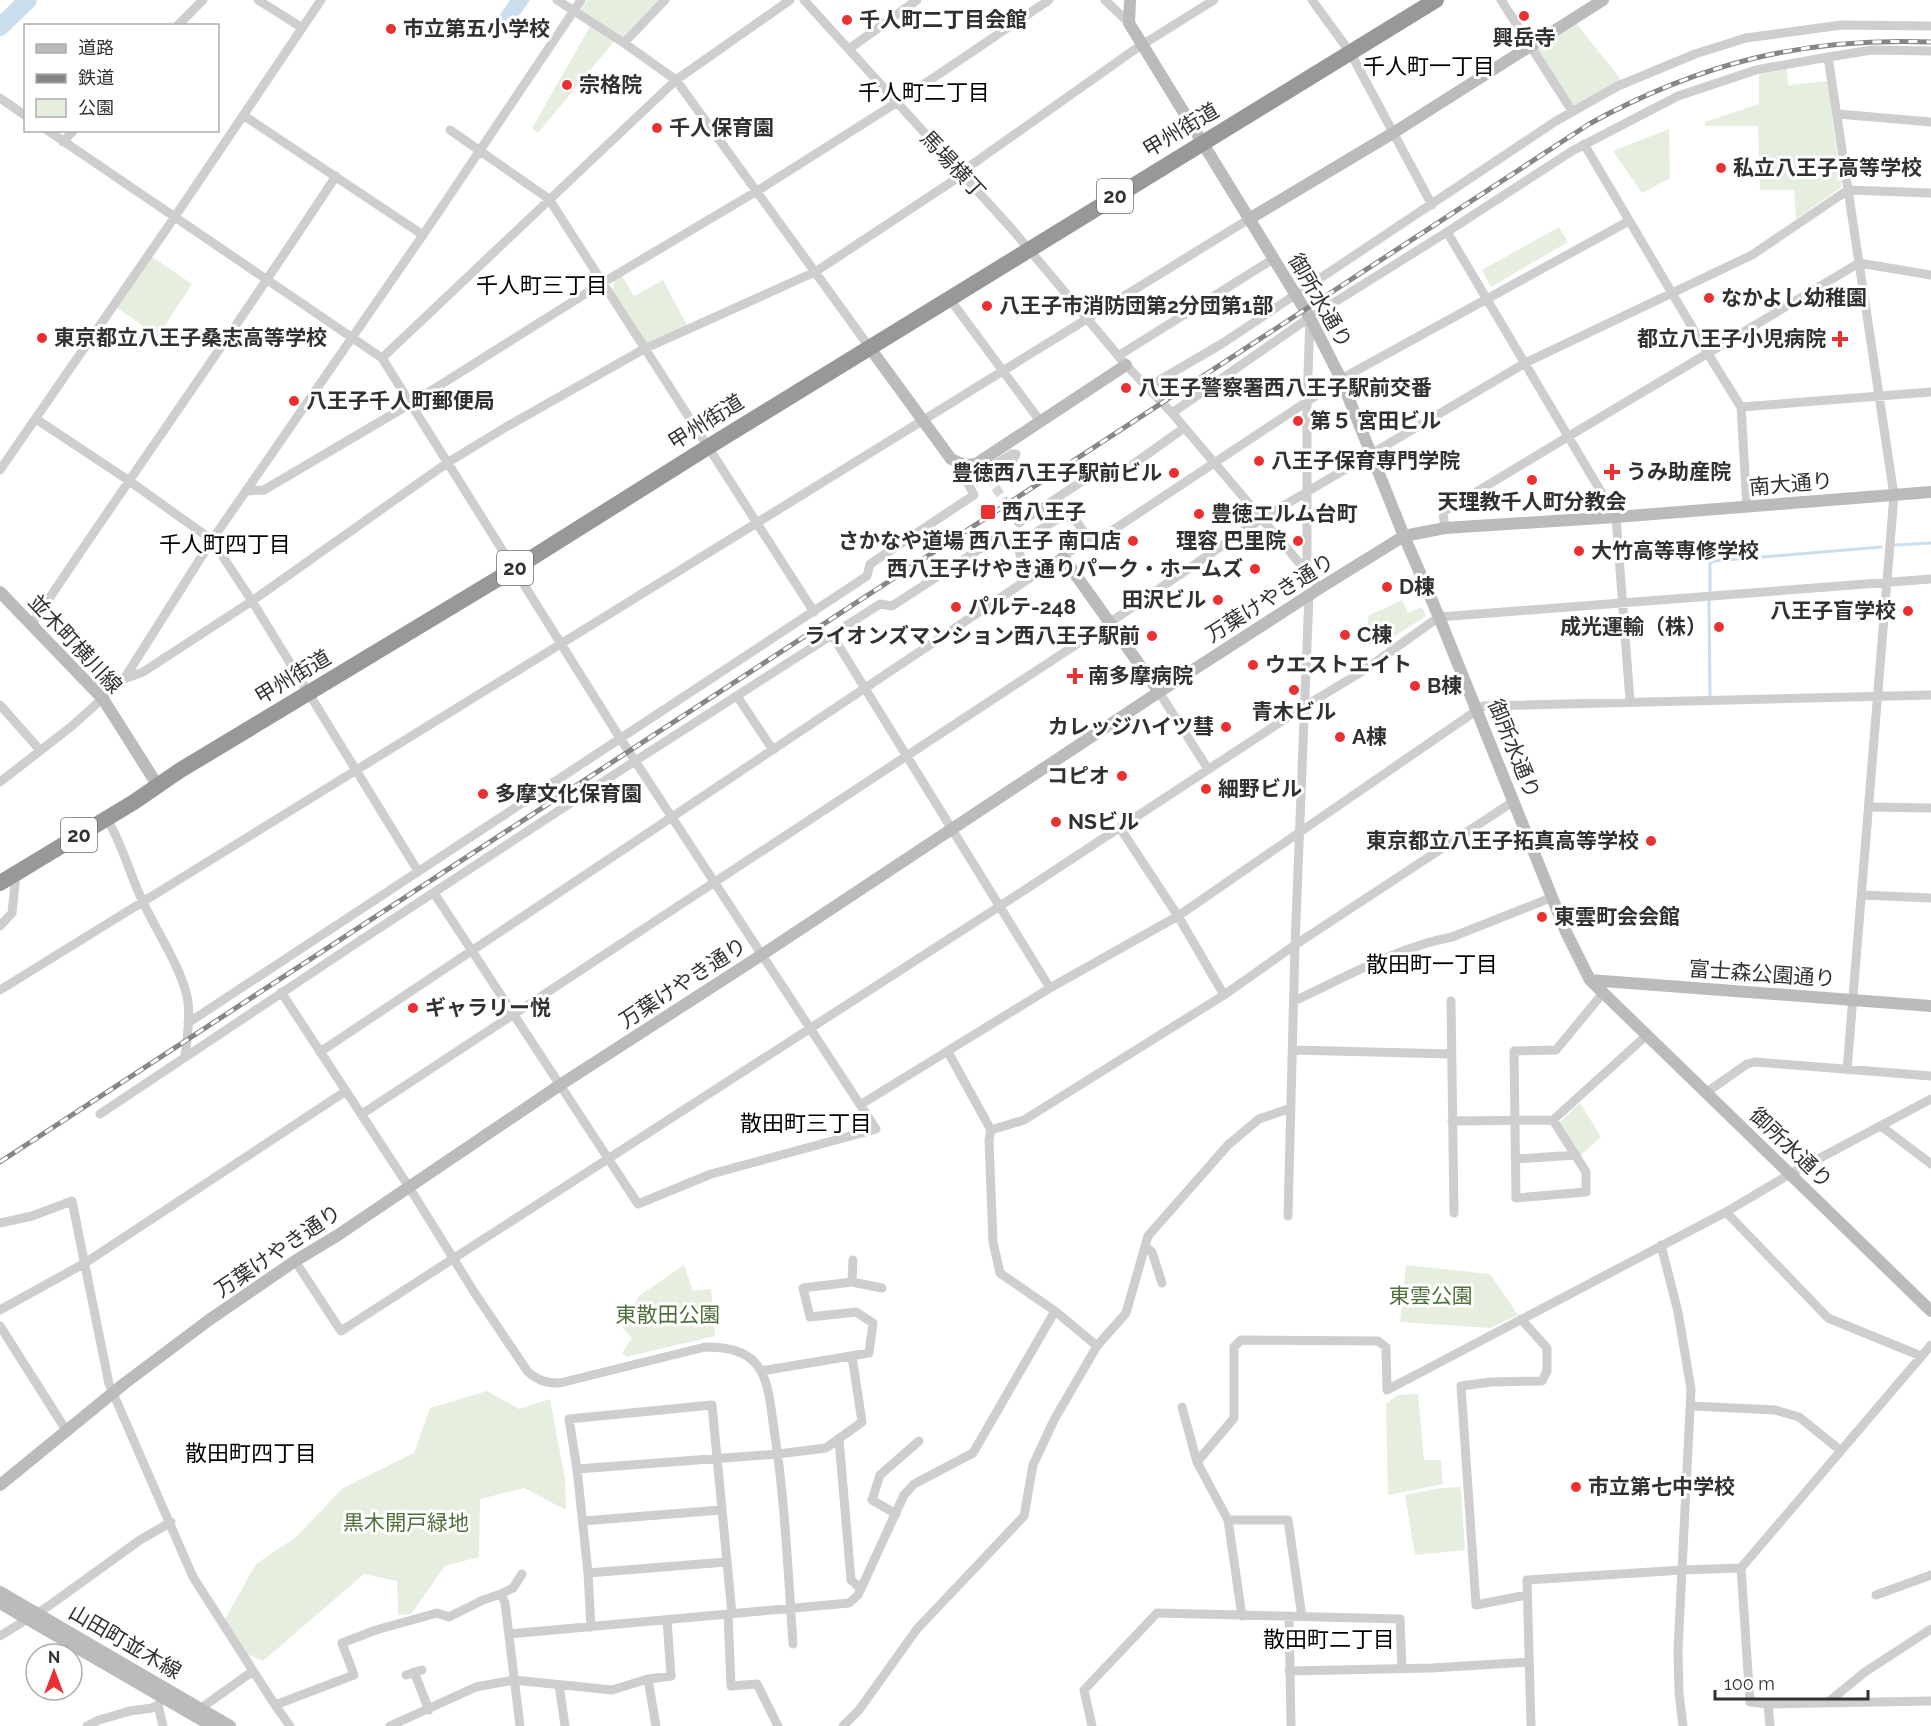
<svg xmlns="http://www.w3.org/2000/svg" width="1931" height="1726" viewBox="0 0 1931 1726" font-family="Raleway,'Noto Sans JP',sans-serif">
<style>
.green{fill:#e6eedf}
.water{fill:#cbdeee}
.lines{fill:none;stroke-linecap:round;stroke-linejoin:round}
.stream{stroke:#cbdeee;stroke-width:3}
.river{stroke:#cbdeee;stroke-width:18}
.street-tunnel{stroke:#d6d6d6;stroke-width:9;stroke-dasharray:9 4.5;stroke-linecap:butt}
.street{stroke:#cecece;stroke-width:9}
.secondary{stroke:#bbb;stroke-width:12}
.highway{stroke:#989898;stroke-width:16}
.rail-casing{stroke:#868686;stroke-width:5}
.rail{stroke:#fff;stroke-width:3;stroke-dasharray:9;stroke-linecap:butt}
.poi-dot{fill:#ea3033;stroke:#fff;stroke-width:2}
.labels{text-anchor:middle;stroke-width:6;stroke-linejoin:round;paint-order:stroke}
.shield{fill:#fff;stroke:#6f6f6f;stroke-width:1.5}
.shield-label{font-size:20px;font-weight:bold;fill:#313131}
.poi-label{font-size:21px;font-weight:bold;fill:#313131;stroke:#fff;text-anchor:start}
.street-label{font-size:21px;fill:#313131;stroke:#fff}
.park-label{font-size:21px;fill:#516f3c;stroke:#fff}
.neighbourhood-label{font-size:22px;fill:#000;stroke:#fff}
</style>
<rect width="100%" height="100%" fill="#fff"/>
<path class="green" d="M587 0H665L624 43 617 38 538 133 532 128 592 23 578 14Z
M1573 19 1622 81 1576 105 1573 104 1531 45Z
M1787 69 1788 85 1827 81 1842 187 1796 219 1794 190H1760L1758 126H1705V122L1759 104V75Z
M1669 129 1670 178 1642 193 1613 151Z
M1559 227 1568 242 1491 287 1482 270Z
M151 256 192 284 158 336 116 307Z
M622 276 634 296 663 280 687 325 645 344 613 290 614 281Z
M1402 600 1408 613 1422 607 1426 616 1387 641 1383 636 1369 646 1368 616Z
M1580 1103 1601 1137 1580 1156 1559 1123Z
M684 1265 693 1291 711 1289 715 1336 626 1357 622 1353 632 1338 622 1327 639 1296Z
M1406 1265 1490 1274 1518 1315 1490 1328 1400 1322Z
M487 1391 519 1409 550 1399 565 1479 566 1510 524 1488 480 1499 479 1557 445 1566 411 1614 398 1615 397 1581 364 1574 263 1661 243 1652 225 1619 256 1564 296 1537 343 1488 414 1453 430 1408Z
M1418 1394 1424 1460H1441L1443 1484 1388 1495 1386 1404 1398 1395Z
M1461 1487 1465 1550 1415 1555 1405 1495 1440 1488Z"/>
<path class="water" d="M510 0H530L511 28 497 19Z"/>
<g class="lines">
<path class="stream" d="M1895 545 1931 543
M1710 591V563L1714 561 1881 547
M1709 601 1710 695"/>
<path class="river" d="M0 27 28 0"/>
<path class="street-tunnel" d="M988 476 1019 523"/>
<path class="street" d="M258 0 301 27
M557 0 624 43 676 80 870 348
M804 0 1011 228 1126 365 1172 413 1307 572
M1105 0 1129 23
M1312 0 1350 52 1432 205
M1501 0 1572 111
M177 26 203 0
M624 43 665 0
M849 49 917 0
M1828 57 1894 495 1847 1070
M0 98 26 116
M1838 114 1931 122
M243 115 423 235
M47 130 382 358 620 738 876 1129 711 1174 638 1204 434 893
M450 130 549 199 814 612
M63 142 74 130
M1584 144 1708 354 1741 407 1747 507
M960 173 1134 50 1214 0
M1447 232 1616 517 1630 701
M949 298 1040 421
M1310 318 1307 402V572L1320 588
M1118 356 1273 259
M382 358 676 80 790 0
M1148 387 1223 343 1556 121 1618 86 1695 54 1746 38 1841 25 1931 26
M1741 407 1931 392
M1172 413 1303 322 1447 232 1572 151 1678 96 1756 70 1828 57 1872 50 1931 51
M36 419 128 480 212 540 252 601 418 871
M0 470 174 218 321 0
M966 482 1012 454H1016L1013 460 988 476
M247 491 264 490 410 404 604 282 757 191 896 103 1049 0
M1019 523 1093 474 1128 468 1184 428
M1445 528 1443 512C1581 428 1720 347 1859 263L1931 275
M1033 576C1029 570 1022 562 1020 555 1016 540 1052 523 1062 516L1074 518 1089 539
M32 624C132 474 237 327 336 176
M832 635 1050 988
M124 679 143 672 252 601 447 463 506 427 644 349 815 272 962 175
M1159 692 1208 769
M737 696 773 750
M0 705 40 750
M0 782 72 726 124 679 212 540 423 235 581 0
M1869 807 1931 808
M107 819C123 845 130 876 144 904 158 934 179 964 187 996 191 1015 187 1037 185 1056
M1120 828 1178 916 1224 995
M1862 895 1931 898
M0 926 12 913 16 874
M0 990 1249 219
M281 992 409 1187 476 1295 528 1372C539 1381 546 1383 560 1383L705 1347C726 1347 750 1350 761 1371 770 1388 771 1411 774 1429 785 1500 788 1572 793 1644
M1294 1001C1344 978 1398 947 1452 937L1553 897
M1451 1001 1454 1213
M188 1023 867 576 870 564 974 495 964 476V465
M1293 1050 1451 1054
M320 1052 1033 576 1089 539 1107 534 1341 379 1629 221
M948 1052 991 1130 989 1140 993 1242 1000 1273 1055 1311 1097 1346
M1707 1092 1747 1064 1755 1062 1931 1076
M860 1105 1050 988 1178 916 1483 706 1931 695
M100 1114 358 942 635 761 880 604 892 606 995 539 1020 548
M362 1114 1118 617 1261 519 1525 363 1752 255 1848 190 1931 193
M1553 1120 1586 1172V1192L1516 1198 1514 1051 1556 1050 1603 993
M1452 1121 1553 1120 1647 1035
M1881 1126 1931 1164
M991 1130 1024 1120 1224 995 1295 945 1514 801
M1515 1159 1576 1155
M1726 1212 1828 1318 1921 1356
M1288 1216 1295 945 1309 595
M0 1223 32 1216 72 1201 109 1384 113 1393 193 1577 275 1705 290 1726
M1661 1245 1678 1312 1691 1389 1678 1650 1679 1693 1683 1726
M1146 1247 1152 1252 1162 1283
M295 1261 341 1331 1000 906 1305 706 1363 671 1439 617 1931 579
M852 1282 882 1288
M0 1310 85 1263 346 1091
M1521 1319 1547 1348V1371L1542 1381 1491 1382 1461 1386 1476 1605 1527 1595
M0 1326 66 1430
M1931 1345 1741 1568 1750 1702 1768 1704 1931 1701
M761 1371 869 1353 873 1323 856 1312 810 1317 803 1288 852 1282 853 1260
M1691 1406 1775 1410 1799 1417 1840 1450
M1182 1407 1197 1462
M839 1439 851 1580 861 1589
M577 1469 569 1419 712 1405 732 1614
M896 1514 872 1500 880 1475 919 1441
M1228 1520H1288L1302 1617
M583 1521 721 1510
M588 1573 726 1562
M501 1594 513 1588 522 1574
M1876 1595 1931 1575
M728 1614 731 1686 757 1684 778 1726
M1242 1616 1228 1520 1197 1462 1234 1418V1347L1241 1340 1378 1341 1386 1347 1387 1390 1726 1212 1790 1174 1931 1099
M1289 1616 1291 1726
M591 1627 588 1573 577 1469 778 1454 826 1448 862 1422 852 1356
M509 1634 849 1603 858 1595 904 1495 914 1484 973 1453 1055 1311
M0 1636 50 1605 140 1540 171 1522
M1289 1671 1431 1668 1529 1662
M414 1672 429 1710
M406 1675 422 1670
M648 1679 656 1726
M559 1685 565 1726
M1827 1703 1865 1672 1931 1629
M1768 1704 1770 1726
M158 1705 163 1726
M275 1705 354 1675 342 1643 376 1630 437 1613 449 1617 483 1600 501 1594 505 1603 520 1726
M197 1711 253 1671
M87 1726 99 1720 130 1711 152 1708 158 1705 165 1695
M390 1726 476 1687 514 1680 612 1690 648 1679 671 1676 667 1620
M843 1726 859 1710 917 1629 1024 1516 1033 1465 1054 1420 1097 1346 1126 1313 1148 1236 1228 1145 1259 1119 1291 1108
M1092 1726 1084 1690 1157 1613 1400 1619 1402 1669
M1531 1726 1527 1580 1682 1570 1741 1568"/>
<path class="secondary" d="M1130 0 1129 23 1310 318 1341 379 1404 536 1439 617 1566 932 1590 980 1931 1311
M1249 219 1393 133 1603 0
M870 348 951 459 964 465 976 464 1126 365
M1063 557 1159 692
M0 592 103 699 158 786
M1590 980 1931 1006
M0 1485 125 1383 209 1320 295 1261 338 1235 560 1085 763 954 1159 692 1320 588 1404 536 1445 528 1616 517 1931 492
M0 1592 230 1726
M0 1603 212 1726"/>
<path class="highway" d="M0 883 134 802 179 771 514 569 708 447 1436 0"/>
<defs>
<path id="rail" d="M0 1162 1589 124C1700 63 1804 37 1931 42"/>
</defs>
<use href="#rail" class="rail-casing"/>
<use href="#rail" class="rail"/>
</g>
<g class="poi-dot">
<circle cx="1524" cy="16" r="6"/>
<circle cx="847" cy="20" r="6"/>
<circle cx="391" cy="29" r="6"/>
<circle cx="567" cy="85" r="6"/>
<circle cx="657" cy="128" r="6"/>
<circle cx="1721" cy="168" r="6"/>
<circle cx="1709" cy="298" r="6"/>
<circle cx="987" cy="306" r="6"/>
<circle cx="42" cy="338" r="6"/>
<path d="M1837 330h6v6h6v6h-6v6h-6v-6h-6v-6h6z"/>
<circle cx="1126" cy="388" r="6"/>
<circle cx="294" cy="401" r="6"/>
<circle cx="1298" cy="421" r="6"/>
<circle cx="1259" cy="461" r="6"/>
<path d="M1609 463h6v6h6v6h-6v6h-6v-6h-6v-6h6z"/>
<circle cx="1174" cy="473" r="6"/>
<circle cx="1532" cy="480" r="6"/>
<rect x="980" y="504" width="16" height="16" rx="3"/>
<circle cx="1199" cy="514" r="6"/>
<circle cx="1133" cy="541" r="6"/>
<circle cx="1298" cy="541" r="6"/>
<circle cx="1579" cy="551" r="6"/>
<circle cx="1255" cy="569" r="6"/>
<circle cx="1387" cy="587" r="6"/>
<circle cx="1218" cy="600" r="6"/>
<circle cx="956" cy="607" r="6"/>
<circle cx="1908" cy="611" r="6"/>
<circle cx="1719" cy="627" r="6"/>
<circle cx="1345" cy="635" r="6"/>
<circle cx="1152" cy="636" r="6"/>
<circle cx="1253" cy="665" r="6"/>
<path d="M1072 667h6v6h6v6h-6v6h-6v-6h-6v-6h6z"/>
<circle cx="1415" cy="686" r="6"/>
<circle cx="1294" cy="690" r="6"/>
<circle cx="1226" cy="727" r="6"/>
<circle cx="1340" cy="737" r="6"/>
<circle cx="1122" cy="776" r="6"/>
<circle cx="1206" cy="789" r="6"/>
<circle cx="483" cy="794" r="6"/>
<circle cx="1056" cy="822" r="6"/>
<circle cx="1651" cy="841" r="6"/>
<circle cx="1542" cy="917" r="6"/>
<circle cx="413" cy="1008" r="6"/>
<circle cx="1576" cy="1487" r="6"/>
</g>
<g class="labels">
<g class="shield">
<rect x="1097" y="179" width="36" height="34" rx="4.5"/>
<rect x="497" y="551" width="36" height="34" rx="4.5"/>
<rect x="61" y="818" width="36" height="34" rx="4.5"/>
</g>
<g class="shield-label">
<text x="1115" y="203">20</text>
<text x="515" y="575">20</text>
<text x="79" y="842">20</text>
</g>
<g class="poi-label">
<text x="859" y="27">千人町二丁目会館</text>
<text x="403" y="36">市立第五小学校</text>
<text x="1524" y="45" text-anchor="middle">興岳寺</text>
<text x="579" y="92">宗格院</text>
<text x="669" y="135">千人保育園</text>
<text x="1733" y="175">私立八王子高等学校</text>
<text x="1721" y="305">なかよし幼稚園</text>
<text x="999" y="313">八王子市消防団第2分団第1部</text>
<text x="54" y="345">東京都立八王子桑志高等学校</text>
<text x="1826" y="346" text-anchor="end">都立八王子小児病院</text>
<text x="1138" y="395">八王子警察署西八王子駅前交番</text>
<text x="306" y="408">八王子千人町郵便局</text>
<text x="1310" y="428">第５ 宮田ビル</text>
<text x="1271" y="468">八王子保育専門学院</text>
<text x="1626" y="479">うみ助産院</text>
<text x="1162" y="480" text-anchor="end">豊徳西八王子駅前ビル</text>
<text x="1532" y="509" text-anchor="middle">天理教千人町分教会</text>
<text x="1002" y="519">西八王子</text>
<text x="1211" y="521">豊徳エルム台町</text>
<text x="1121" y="548" text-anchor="end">さかなや道場 西八王子 南口店</text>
<text x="1286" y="548" text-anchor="end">理容 巴里院</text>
<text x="1591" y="558">大竹高等専修学校</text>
<text x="1243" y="576" text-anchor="end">西八王子けやき通りパーク・ホームズ</text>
<text x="1399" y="594">D棟</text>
<text x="1206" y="607" text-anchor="end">田沢ビル</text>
<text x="968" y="614">パルテ-248</text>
<text x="1896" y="618" text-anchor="end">八王子盲学校</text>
<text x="1707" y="634" text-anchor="end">成光運輸（株）</text>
<text x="1357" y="642">C棟</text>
<text x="1140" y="643" text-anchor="end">ライオンズマンション西八王子駅前</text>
<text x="1265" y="672">ウエストエイト</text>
<text x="1088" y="683">南多摩病院</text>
<text x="1427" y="693">B棟</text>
<text x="1294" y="719" text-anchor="middle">青木ビル</text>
<text x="1214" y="734" text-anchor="end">カレッジハイツ彗</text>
<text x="1352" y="744">A棟</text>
<text x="1110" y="783" text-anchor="end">コピオ</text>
<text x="1218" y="796">細野ビル</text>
<text x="495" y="801">多摩文化保育園</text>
<text x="1068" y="829">NSビル</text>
<text x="1639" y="848" text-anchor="end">東京都立八王子拓真高等学校</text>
<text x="1554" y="924">東雲町会会館</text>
<text x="425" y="1015">ギャラリー悦</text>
<text x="1588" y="1494">市立第七中学校</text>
</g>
<g class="street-label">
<text transform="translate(1181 130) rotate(-31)" y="7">甲州街道</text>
<text transform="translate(953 165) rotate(47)" y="7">馬場横丁</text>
<text transform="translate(1320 301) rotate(60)" y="7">御所水通り</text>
<text transform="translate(706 422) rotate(-32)" y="7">甲州街道</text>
<text transform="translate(1791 484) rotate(-5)" y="7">南大通り</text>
<text transform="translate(1270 598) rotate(-32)" y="7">万葉けやき通り</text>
<text transform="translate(75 644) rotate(47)" y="7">並木町横川線</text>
<text transform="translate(293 677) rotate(-31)" y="7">甲州街道</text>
<text transform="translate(1514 749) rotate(68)" y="7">御所水通り</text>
<text transform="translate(1762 974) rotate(4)" y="7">富士森公園通り</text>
<text transform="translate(683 983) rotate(-33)" y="7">万葉けやき通り</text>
<text transform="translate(1791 1148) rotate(44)" y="7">御所水通り</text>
<text transform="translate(278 1251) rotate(-34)" y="7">万葉けやき通り</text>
<text transform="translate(125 1642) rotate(30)" y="7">山田町並木線</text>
</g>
<g class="park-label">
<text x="1431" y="1303">東雲公園</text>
<text x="668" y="1322">東散田公園</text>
<text x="406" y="1530">黒木開戸緑地</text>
</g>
<g class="neighbourhood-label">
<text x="1429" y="74">千人町一丁目</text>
<text x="924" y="100">千人町二丁目</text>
<text x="542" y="293">千人町三丁目</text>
<text x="225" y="552">千人町四丁目</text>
<text x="1432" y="972">散田町一丁目</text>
<text x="806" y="1131">散田町三丁目</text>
<text x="251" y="1461">散田町四丁目</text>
<text x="1329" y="1647">散田町二丁目</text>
</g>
</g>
<rect x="24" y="24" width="195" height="108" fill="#ffffff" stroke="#adadad" stroke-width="1.5"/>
<rect x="36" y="44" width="30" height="9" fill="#bbbbbb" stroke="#adadad" stroke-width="1.5"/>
<text x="78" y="54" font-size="18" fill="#313131">道路</text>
<rect x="36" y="74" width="30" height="9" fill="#868686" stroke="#adadad" stroke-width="1.5"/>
<text x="78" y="84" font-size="18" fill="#313131">鉄道</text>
<rect x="36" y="99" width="30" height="18" fill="#e6eedf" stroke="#adadad" stroke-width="1.5"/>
<text x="78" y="114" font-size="18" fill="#313131">公園</text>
<g transform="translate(54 1672)"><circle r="28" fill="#ffffff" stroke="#adadad" stroke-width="1.5"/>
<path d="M0-4.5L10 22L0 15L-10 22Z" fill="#ea3033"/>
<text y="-9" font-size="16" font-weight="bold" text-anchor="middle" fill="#313131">N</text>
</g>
<path d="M1715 1690v9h153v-9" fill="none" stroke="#313131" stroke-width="3"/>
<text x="1724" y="1690" font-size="18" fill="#313131" stroke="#ffffff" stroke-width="4.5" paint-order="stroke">100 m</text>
</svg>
